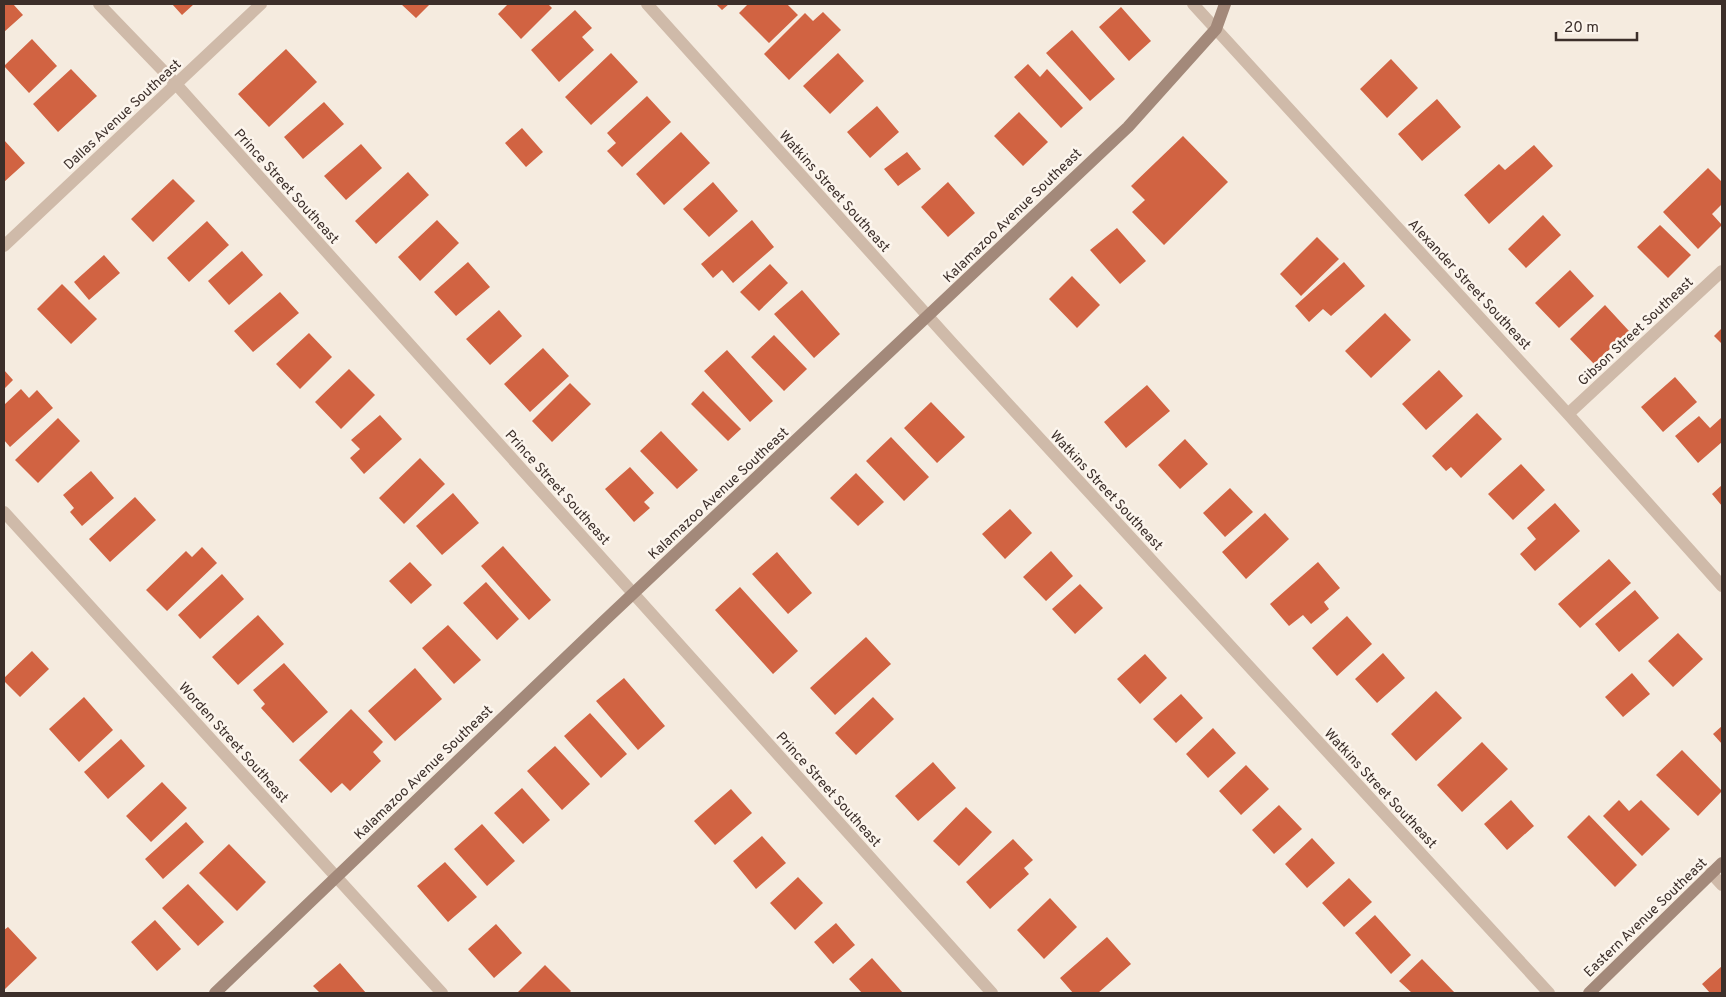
<svg xmlns="http://www.w3.org/2000/svg" width="1726" height="997" viewBox="0 0 1726 997" font-family="Overpass,sans-serif">
<style>
.building{fill:#d16342}
.lines{fill:none;stroke-linecap:round;stroke-linejoin:round}
.street{stroke:#cfbaa9;stroke-width:12}
.secondary{stroke:#a3897a;stroke-width:12}
.labels{text-anchor:middle;stroke-width:5;stroke-linejoin:round;paint-order:stroke}
.street-label{font-size:14px;fill:#3c2f2a;stroke:#fcf5ed}
</style>
<rect width="100%" height="100%" fill="#f5ebdf"/>
<path class="building" d="M4 4H13L23 15 4 32Z
M172 4H194L182 15Z
M401 4H430L416 18Z
M508 4H548L552 8 521 39 498 14Z
M716 4H729L722 10Z
M748 4H787L798 15 769 43 739 13Z
M1121 7 1151 41 1129 61 1099 27Z
M575 10 592 28 582 37 594 50 559 82 531 50Z
M823 12 841 30 789 80 764 54 805 13 813 21Z
M1072 30 1115 79 1090 101 1046 53Z
M32 39 57 66 29 93 4 66Z
M286 49 317 82 269 127 238 94Z
M611 53 638 82 591 125 565 97Z
M838 53 864 81 830 114 803 86Z
M1391 59 1418 88 1387 118 1360 89Z
M1028 64 1040 77 1047 69 1083 108 1061 128 1014 77Z
M71 69 97 96 58 132 33 104Z
M647 96 671 122 622 167 607 151 616 143 607 133Z
M1437 99 1461 127 1422 161 1398 134Z
M324 102 344 124 303 159 284 137Z
M877 106 899 132 870 158 847 132Z
M1019 112 1048 142 1023 166 994 136Z
M522 128 543 152 526 167 505 143Z
M681 132 710 163 664 205 636 174Z
M1183 136 1228 182 1164 245 1132 212 1145 200 1131 186Z
M4 140 25 163 4 182Z
M361 144 382 168 346 200 324 176Z
M1534 145 1553 166 1489 224 1464 195 1499 164 1505 170Z
M907 152 921 169 898 186 884 169Z
M1708 168 1722 182V204L1712 214 1722 225 1698 249 1663 212Z
M408 172 429 195 376 244 355 221Z
M173 179 195 201 153 242 131 219Z
M713 182 738 211 709 237 683 209Z
M948 182 975 213 948 237 921 207Z
M1543 215 1561 235 1526 268 1508 249Z
M437 220 459 243 420 281 398 257Z
M752 220 774 247 733 283 722 270 713 278 701 264Z
M207 221 229 245 189 282 167 258Z
M1660 225 1691 255 1668 278 1637 247Z
M1117 228 1146 261 1120 284 1090 250Z
M1317 237 1339 259 1301 296 1280 274Z
M242 251 263 275 229 305 208 281Z
M104 255 120 273 89 300 74 282Z
M468 262 490 287 456 316 434 292Z
M1344 262 1365 286 1331 316 1323 309 1309 322 1295 306Z
M770 264 788 283 759 311 740 292Z
M1570 270 1594 296 1559 328 1535 303Z
M1072 276 1100 305 1077 328 1049 299Z
M62 284 97 319 71 344 37 309Z
M802 290 840 334 814 358 774 314Z
M280 292 299 313 253 352 234 331Z
M1605 305 1629 331 1594 364 1570 339Z
M499 310 522 336 490 365 466 339Z
M1385 313 1411 340 1371 378 1345 351Z
M1722 328V344L1714 336Z
M309 333 332 357 300 389 276 364Z
M774 335 807 369 784 391 751 357Z
M543 348 569 376 530 412 504 384Z
M727 350 773 401 750 422 704 371Z
M349 369 375 395 341 429 315 402Z
M4 370 13 380 4 389Z
M1439 370 1463 396 1426 430 1402 404Z
M1675 377 1697 402 1663 432 1641 407Z
M570 383 591 404 552 442 532 421Z
M1147 385 1170 411 1126 448 1104 422Z
M21 389 29 398 37 390 53 408 10 447 4 440V405Z
M703 391 741 429 728 441 691 404Z
M931 402 965 437 937 463 904 428Z
M1477 413 1502 439 1461 478 1451 467 1446 471 1432 456Z
M380 415 402 439 364 474 350 458 360 449 351 440Z
M1699 416 1710 428 1721 418 1722 442 1698 463 1675 436Z
M58 418 80 441 38 483 15 460Z
M661 431 698 470 677 489 640 451Z
M891 437 929 477 904 501 866 461Z
M1185 439 1208 464 1180 489 1158 465Z
M420 458 445 484 404 524 379 498Z
M1521 464 1545 490 1513 520 1488 494Z
M630 467 654 493 644 502 650 508 634 522 605 489Z
M91 471 114 498 82 526 70 512 74 508 63 495Z
M856 473 884 502 858 526 830 498Z
M1722 485V506L1712 494Z
M1230 488 1253 512 1225 537 1203 513Z
M453 493 479 523 442 555 416 526Z
M135 497 156 520 110 562 89 539Z
M1555 503 1580 531 1535 571 1520 554 1536 539 1527 528Z
M1010 509 1032 533 1005 559 982 534Z
M1265 513 1289 539 1246 579 1222 552Z
M503 546 551 600 529 620 481 566Z
M202 547 217 563 167 611 146 590 186 551 192 557Z
M1051 551 1073 576 1046 601 1023 577Z
M777 552 812 593 788 614 752 574Z
M1609 559 1631 583 1580 628 1558 604Z
M410 562 432 585 411 604 389 581Z
M1318 562 1340 588 1324 602 1329 609 1311 624 1303 615 1289 626 1270 604Z
M222 574 244 599 200 639 178 615Z
M486 582 519 619 497 640 463 603Z
M1080 584 1103 608 1075 634 1052 609Z
M740 587 798 651 773 674 715 610Z
M1635 590 1659 618 1619 652 1595 624Z
M258 615 284 644 238 685 212 657Z
M1347 616 1372 644 1337 676 1312 648Z
M448 625 481 660 454 684 422 648Z
M1678 633 1703 659 1673 687 1648 661Z
M866 637 891 664 835 715 810 688Z
M32 651 49 669 20 697 4 681V678Z
M1383 653 1405 678 1377 703 1355 679Z
M1145 654 1167 678 1140 704 1117 679Z
M284 663 328 712 293 743 261 708 265 704 253 690Z
M415 668 442 699 395 741 368 711Z
M1632 673 1650 694 1623 717 1605 697Z
M624 678 665 726 638 750 596 701Z
M1436 691 1462 718 1416 761 1391 734Z
M1181 694 1203 718 1176 743 1153 719Z
M84 697 113 730 79 762 49 729Z
M873 697 894 719 856 755 835 733Z
M351 709 383 742 373 752 381 761 350 791 342 783 331 793 299 760Z
M590 713 627 754 601 778 564 736Z
M1722 726V744L1713 734Z
M1213 728 1236 753 1208 778 1186 754Z
M121 739 145 766 108 799 84 772Z
M1482 742 1508 769 1462 812 1437 785Z
M555 746 590 784 562 810 527 771Z
M1682 750 1722 791 1698 816 1656 775Z
M933 762 956 788 918 821 895 796Z
M1246 765 1269 789 1241 815 1219 791Z
M162 782 187 808 151 842 126 816Z
M522 788 550 820 523 844 494 813Z
M731 789 752 813 715 845 694 821Z
M1511 800 1534 826 1507 850 1484 824Z
M1619 800 1629 811 1641 800 1670 829 1642 856 1603 816Z
M1279 805 1302 829 1274 854 1252 830Z
M966 807 992 832 959 866 933 841Z
M1589 815 1637 865 1615 887 1567 837Z
M186 822 204 842 163 879 145 859Z
M482 824 515 861 487 886 454 849Z
M762 836 786 863 756 889 733 861Z
M1312 838 1335 863 1307 888 1285 864Z
M1013 839 1033 860 1024 868 1029 874 990 909 966 882Z
M229 844 266 882 237 911 199 873Z
M445 862 477 897 448 922 417 886Z
M798 877 823 903 795 930 770 903Z
M1349 878 1372 902 1344 927 1322 903Z
M188 884 224 922 198 946 162 908Z
M1050 898 1077 927 1044 959 1017 930Z
M1375 915 1411 955 1391 974 1355 933Z
M155 920 181 949 157 971 131 942Z
M836 923 855 945 833 964 814 942Z
M496 924 522 953 494 978 468 949Z
M8 927 37 958 4 990V930Z
M1107 937 1131 964 1098 993H1073L1060 978Z
M872 958 903 993H862L849 979Z
M1422 959 1455 993H1412L1399 981Z
M340 963 366 993H320L313 986Z
M545 965 571 991 569 993H517Z
M1722 966V993H1710L1702 984Z"/>
<g class="lines">
<path class="street" d="M99 4 175 83 992 993
M647 4 953 344 1549 993
M1193 4 1568 414 1722 586
M4 246 261 4
M1568 414 1722 271
M4 512 442 993
M1711 873 1722 885"/>
<path class="secondary" d="M215 993 604 621 1128 127 1216 29 1225 4
M1589 993 1722 863"/>
</g>
<g class="labels">
<g class="street-label">
<text transform="translate(122 114) rotate(-43)" y="5">Dallas Avenue Southeast</text>
<text transform="translate(287 186) rotate(48)" y="5">Prince Street Southeast</text>
<text transform="translate(835 191) rotate(48)" y="5">Watkins Street Southeast</text>
<text transform="translate(1012 215) rotate(-44)" y="5">Kalamazoo Avenue Southeast</text>
<text transform="translate(1470 284) rotate(47)" y="5">Alexander Street Southeast</text>
<text transform="translate(1635 331) rotate(-43)" y="5">Gibson Street Southeast</text>
<text transform="translate(558 487) rotate(48)" y="5">Prince Street Southeast</text>
<text transform="translate(1107 490) rotate(47)" y="5">Watkins Street Southeast</text>
<text transform="translate(718 493) rotate(-43)" y="5">Kalamazoo Avenue Southeast</text>
<text transform="translate(234 742) rotate(48)" y="5">Worden Street Southeast</text>
<text transform="translate(423 772) rotate(-44)" y="5">Kalamazoo Avenue Southeast</text>
<text transform="translate(1381 788) rotate(47)" y="5">Watkins Street Southeast</text>
<text transform="translate(829 789) rotate(48)" y="5">Prince Street Southeast</text>
<text transform="translate(1645 917) rotate(-44)" y="5">Eastern Avenue Southeast</text>
</g>
</g>
<rect width="1726" height="997" fill="none" stroke="#3c2f2a" stroke-width="10"/>
<path d="M1556 32v8h81v-8" fill="none" stroke="#3c2f2a" stroke-width="2.5"/>
<text x="1564" y="32" font-size="15" fill="#3c2f2a" stroke="#fcf5ed" stroke-width="4" paint-order="stroke">20 m</text>
</svg>
